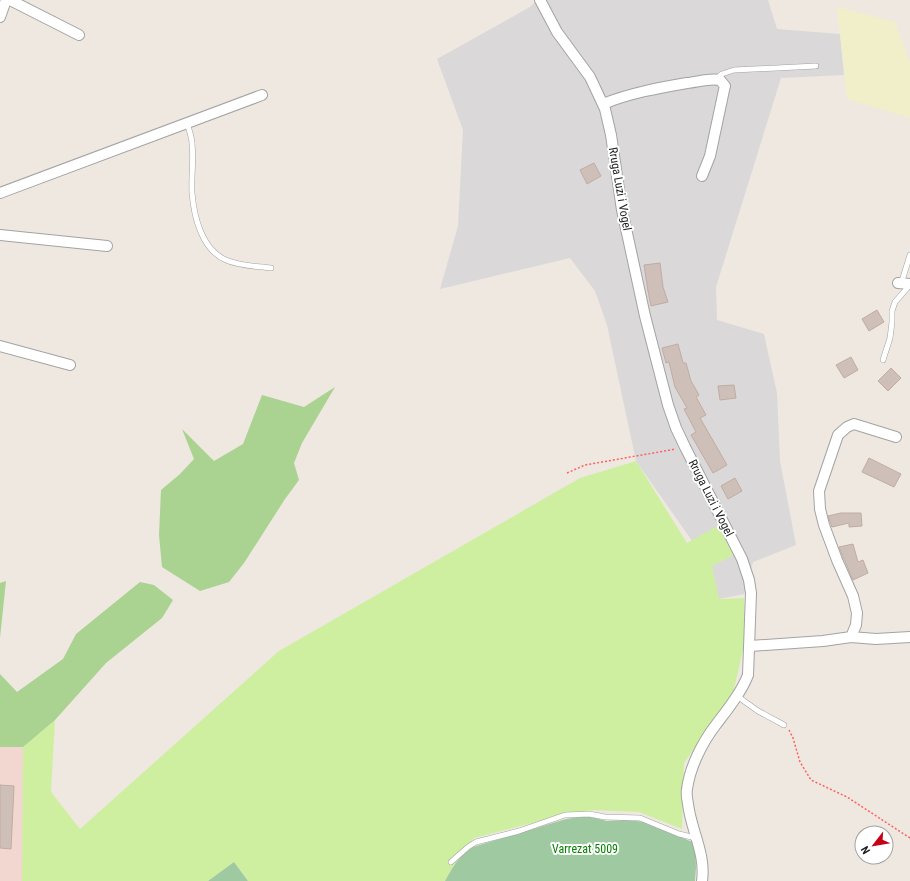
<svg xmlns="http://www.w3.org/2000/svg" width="910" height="881" viewBox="0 0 910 881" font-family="'Roboto Condensed',sans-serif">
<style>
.residential{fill:#dad8d9}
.military{fill:#f2d7d1}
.farmland{fill:#f0efc9}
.grass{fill:#cfefa0}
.forest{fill:#aad290}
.cemetery{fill:#9fc9a1}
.building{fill:#cec0b9;stroke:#c1aca1}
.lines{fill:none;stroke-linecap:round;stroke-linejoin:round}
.service-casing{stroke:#a3a3a3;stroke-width:6}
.minor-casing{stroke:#a3a3a3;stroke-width:12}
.path{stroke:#ff6060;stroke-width:1.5;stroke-dasharray:2 2;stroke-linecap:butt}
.service{stroke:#fff;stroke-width:5}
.minor{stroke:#fff;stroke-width:10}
.labels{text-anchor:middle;stroke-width:4;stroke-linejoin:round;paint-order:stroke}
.street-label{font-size:12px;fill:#1c1c1c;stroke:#fff}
.park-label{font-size:12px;fill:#048201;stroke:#fff}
</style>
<rect width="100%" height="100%" fill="#eee8e0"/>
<path class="residential" d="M537 0H768L777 29 840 34 844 75 781 78 716 287 717 320 764 334 777 393 780 461 796 545 753 562 744 594 719 599 702 555 636 461 607 325 595 291 570 258 440 289 458 226 463 130 437 59 530 7Z"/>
<path class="military" d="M0 708 37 723 35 881H0Z"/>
<path class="farmland" d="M837 7 895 22 910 63V118L847 99Z"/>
<path class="grass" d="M636 461 687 543 718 526 734 555 712 566 719 599 744 598V645L733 694 684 763 682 829 639 812 592 810 536 822 474 838 457 861 445 881H248L234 862 208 881H22L23 747 55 720 51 792 80 829 279 651 580 478Z"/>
<path class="forest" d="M335 387 302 443 294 463 299 480 285 499 244 563 229 582 200 591 162 567 159 535 161 490 180 474 194 459 182 429 214 461 243 444 262 395 304 407Z
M6 581 0 638V583Z
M140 582 154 585 173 600 162 618 106 663 55 720 23 747H0V674L17 692 63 659 76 634Z"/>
<path class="cemetery" d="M587 816 607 821 628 820 644 822 695 843 696 868 695 881H445C453 867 459 855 473 847L566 819Z
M234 862 248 881H208Z"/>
<path class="building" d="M594 163 601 176 587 184 580 170Z
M660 263 663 287 668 302 651 306 648 291 644 265Z
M877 310 884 322 869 331 862 319Z
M678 344 683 363H686L691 381 699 395 696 397 706 415 700 418 727 465 713 473 691 435 696 432 684 409 687 408 675 387 669 362 666 363 662 348Z
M851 357 858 370 844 378 836 365Z
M891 368 901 378 888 391 878 381Z
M734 385 736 398 720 400 718 386Z
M869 458 901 474 894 487 862 472Z
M735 478 742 491 728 499 721 486Z
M841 513H861L862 526 849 527V523L832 527 828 516Z
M853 544 858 562 863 560 868 573 853 580 839 547Z
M0 785 14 786 11 849 0 848Z"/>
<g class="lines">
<defs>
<path id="service" d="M716 79 722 74 734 70 816 66
M187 123C189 130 192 137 192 144 194 160 191 177 192 193 194 217 202 250 226 260 239 266 256 266 271 268
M901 284 910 255
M883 360 890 338 892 322V311L895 302 910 285
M737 696 758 711 784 725
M451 862 468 847 476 842 519 831 565 815 589 814 605 817 640 818 679 834 696 838"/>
<path id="minor" d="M10 0 79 35
M540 0 557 32 590 77 605 109 611 135 622 210 645 316 668 405 676 428 685 447 742 559 749 580 751 593 748 675C741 693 727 710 715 726 702 743 690 767 687 789 686 794 687 799 688 804 691 830 706 854 702 881
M0 17 6 0
M603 104C630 93 658 88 687 83 698 82 709 78 720 80L725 86 724 90 710 156 702 176
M0 193 262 95
M0 235 107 246
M898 283 910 284
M0 346 70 365
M851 637 856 625 857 613 853 596 837 560 824 525 820 509 819 491 838 435 847 427 854 424 896 437
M750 646 823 641 851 637 876 639 910 637"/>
</defs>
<use href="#service" class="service-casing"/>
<use href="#minor" class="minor-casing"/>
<path class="path" d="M567 473 585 465 676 449
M789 730 793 738 800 762 811 780 847 797 910 838"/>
<use href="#service" class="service"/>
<use href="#minor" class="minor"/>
</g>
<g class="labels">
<g class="street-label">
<text transform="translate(620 189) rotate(80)" y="4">Rruga Luzi i Vogel</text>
<text transform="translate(711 498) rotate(63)" y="4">Rruga Luzi i Vogel</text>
</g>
<g class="park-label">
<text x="585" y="853">Varrezat 5009</text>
</g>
</g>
<g transform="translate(874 845) rotate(239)"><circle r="19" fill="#ffffff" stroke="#a4a4a4"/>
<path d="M0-3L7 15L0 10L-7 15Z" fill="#c70015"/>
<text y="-6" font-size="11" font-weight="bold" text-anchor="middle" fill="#1c1c1c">N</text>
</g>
</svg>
